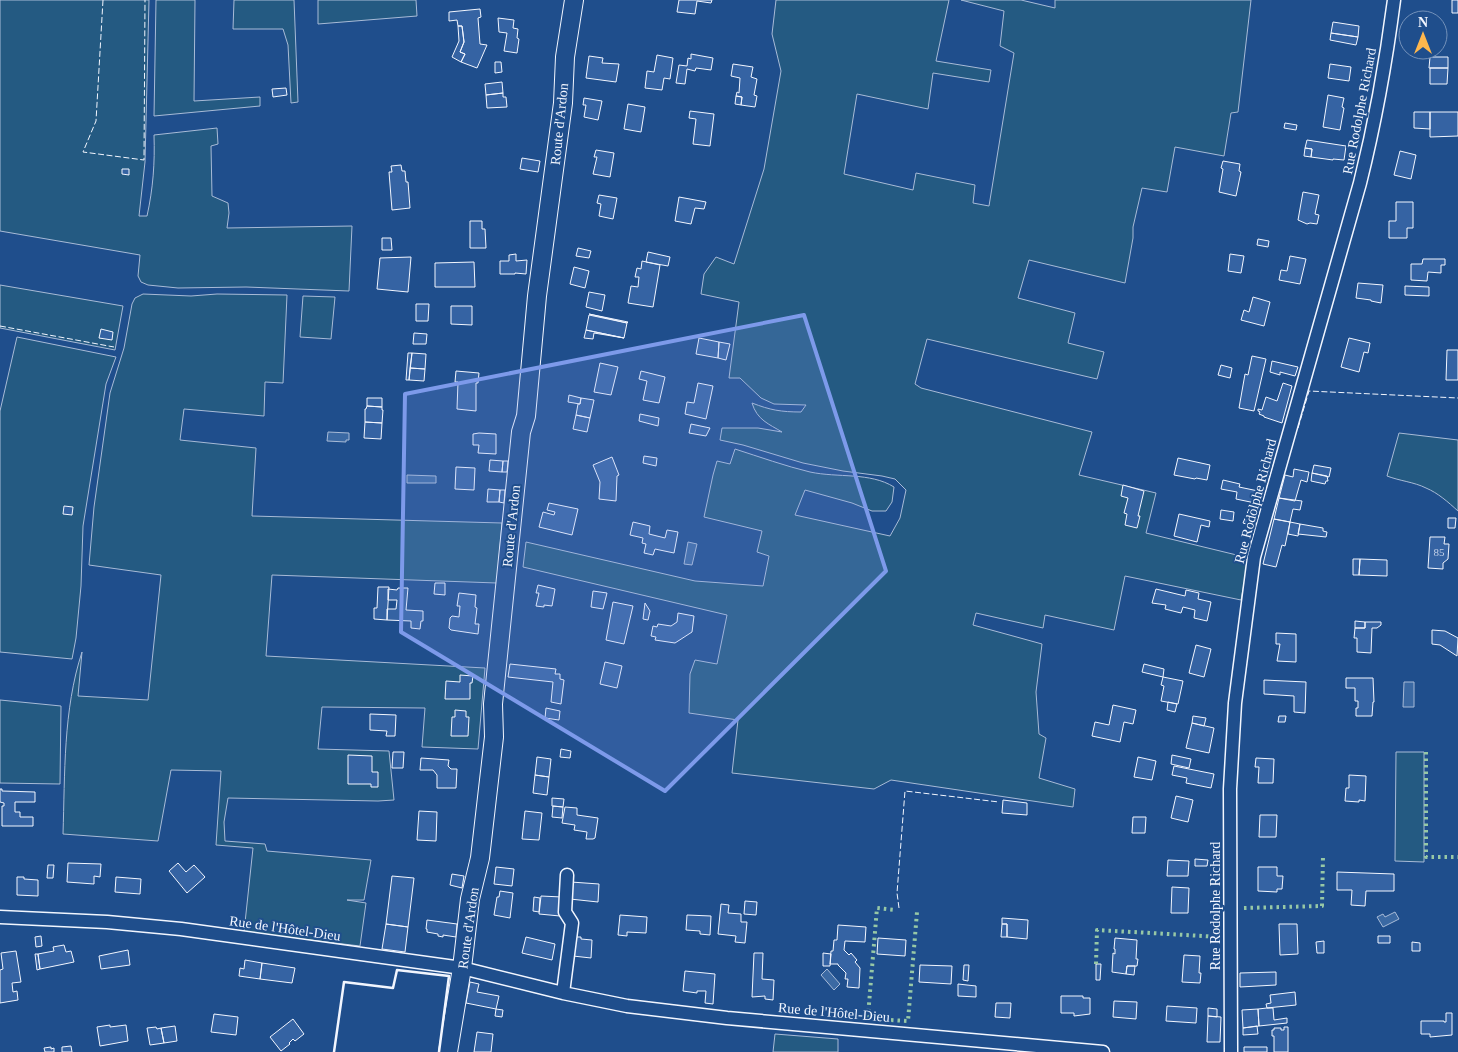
<svg xmlns="http://www.w3.org/2000/svg" width="1458" height="1052" viewBox="0 0 1458 1052" font-family="'Times New Roman',serif">
<style>
.green{fill:#245a82;stroke:#a8bbd7}
.water{fill:#3b69a3;stroke:#a8bbd7}
.building{fill:#3563a3;stroke:#f2f6ff}
.lines{fill:none;stroke-linecap:round;stroke-linejoin:round}
.street-casing{stroke:#f2f6ff;stroke-width:15}
.secondary-casing{stroke:#f2f6ff;stroke-width:20}
.street{stroke:#1f4e8c;stroke-width:12}
.secondary{stroke:#1f4e8c;stroke-width:18}
.hedge{stroke:#97c8a6;stroke-width:4;stroke-dasharray:2.5 4;stroke-linecap:butt}
.fence{stroke:#f2f6ff;stroke-width:1;stroke-dasharray:6 2.5;stroke-linecap:butt}
.wall{stroke:#f2f6ff;stroke-width:2.5}
.marked{fill:#7d9aea;fill-opacity:0.2;stroke:#7d9aea;stroke-width:4;stroke-linejoin:round}
.labels{text-anchor:middle;stroke-width:4;stroke-linejoin:round;paint-order:stroke}
.number-label{font-size:11px;fill:#c3d1e8}
.street-label{font-size:14px;fill:#f2f6ff;stroke:#1f4e8c}
</style>
<rect width="100%" height="100%" fill="#1f4e8c"/>
<path class="green" d="M0 0H149L145 162 139 216H147C153 189 155 163 154 135L217 128 218 144 211 146 212 196 228 203 229 213 227 228 352 226 349 291 246 287 178 288 148 285 141 282 138 276 140 255 0 231Z
M156 0H195L194 101 260 97V106L154 116Z
M234 0H294L298 102 291 103 288 45 283 29H233Z
M318 0H416L417 16 318 24Z
M776 0H949L936 61 991 70 989 82 933 73 928 109 857 94 844 174 913 190 916 173 975 185 973 203 989 206 1014 53 1000 46 1004 11 961 0H1021L1055 8V0H1251L1238 112 1231 113 1224 156 1175 147 1167 192 1142 188 1133 227V238L1125 283 1029 260 1018 298 1075 313 1068 343 1104 352 1097 379 927 339 915 384 921 388 1092 432 1079 475 1156 493 1146 533 1249 558 1241 600 1125 576 1114 630 1045 615 1043 628 976 613 973 625 1042 644 1036 692 1039 734 1046 738 1039 778 1075 789 1073 807 891 780 874 789 732 773 738 720 689 713 690 674 695 660 717 664 727 615 523 567 526 542 695 581 763 586 769 556 757 552 762 531 704 517 713 475 717 461 730 464 735 449C760 457 785 466 810 472 838 478 870 472 894 487L892 502 886 511H872L852 503 805 490 795 515 890 536 900 518 906 490 895 479 882 476 843 471 803 463 743 445 720 440 722 428H758L782 432C769 424 757 420 752 403 770 410 781 412 801 412L806 405 774 404 761 398 740 378H729L739 302 701 294 704 274 716 257 734 264 764 169 781 71 772 34Z
M0 285 123 306 115 350 0 328Z
M143 294 191 296 217 294 287 295 283 383 265 382 264 416 184 409 180 440 256 448 252 516 502 523 497 583 272 575 266 656 485 668 478 749 422 747 425 708 322 707 318 749 389 751 394 800 378 801 228 798 224 822 225 841 265 844 267 851 371 860 364 900H347L366 903 360 946 244 932 253 848 216 845 221 771 171 770 158 841 63 834C65 774 63 710 82 652L78 696 148 700 161 575 89 565 94 507 110 393 124 348 132 304 135 298Z
M303 296 335 297 331 339 300 337Z
M17 337 116 357 106 384 83 526 81 586 76 638 72 659 0 652V411Z
M1399 433 1458 440V511C1448 502 1438 493 1426 488 1414 482 1400 481 1387 476Z
M0 700 61 706 60 784 0 783Z
M1396 752H1424V862L1395 861Z
M775 1034 838 1039V1052H773Z"/>
<path class="water" d="M328 432 349 433V440H346V442L327 441Z
M407 475 436 476V483H407Z
M688 542 697 544 692 565 684 564Z
M1404 682H1414V707H1403Z
M1395 912 1399 919 1383 927 1377 917 1383 914 1385 917Z
M827 969 840 984 834 990 821 975Z"/>
<path class="building" d="M679 0H712L711 3 697 1 695 14 677 12Z
M1452 0H1458V13H1452Z
M480 9 481 17 478 18 480 44 487 45 477 68 461 62 465 54 460 52 464 42 462 26H458L457 20 449 21V12Z
M498 18 514 20 513 28 518 29 517 38 519 39 517 53 504 51 507 33 499 32Z
M1333 22 1359 26 1358 37 1331 33Z
M458 26H462L464 42 460 52 465 54 461 62 452 57 459 41Z
M1331 33 1358 37 1356 45 1330 40Z
M691 54 713 58 711 70 696 68 695 71 687 69 685 84 676 83 679 65 687 66 688 58 691 59Z
M657 55 673 58 670 79 664 78 662 90 645 88 647 71 654 72Z
M589 56 603 58 602 63 619 64 616 82 586 78Z
M1430 57H1448V68H1429Z
M495 62H501L502 72 495 73Z
M733 64 753 67 751 77 757 79 754 95 757 96 755 107 741 105 742 97 736 96 737 92 739 93 740 78 731 76Z
M1330 64 1351 67 1349 81 1328 78Z
M1430 68H1448L1447 84H1430Z
M502 82 503 93 486 95 485 84Z
M286 88 287 95 273 97 272 89Z
M503 93V97H506L507 107 487 108 486 95Z
M1328 95 1344 98 1342 107 1344 108 1340 130 1323 127Z
M736 96 742 97 741 105 735 104Z
M584 98 602 101 598 120 584 117 586 105H583Z
M628 104 645 107 641 132 624 129Z
M690 111 714 114 710 146 693 144 696 119 689 118Z
M1414 112H1430V129L1414 128Z
M1430 112H1458V136L1430 137Z
M1285 123 1297 125 1296 130 1284 128Z
M1307 140 1346 146 1344 160 1333 159V160L1311 157 1312 149 1305 148Z
M1305 148 1312 149 1311 157 1304 156Z
M596 150 614 153 610 177 593 174 597 157H594Z
M1400 151 1416 155 1411 179 1394 175Z
M522 158 540 161 538 172 520 169Z
M1223 161 1240 164 1239 171 1241 172 1236 196 1219 192 1223 169 1221 168Z
M401 165 402 171H405L406 182H408L410 208 392 210 389 172H392L391 166Z
M122 169H129V175L122 174Z
M1303 192 1319 195 1315 214 1319 215 1317 224 1310 223 1307 224 1298 220Z
M599 195 617 198 613 219 599 216 601 204 597 203Z
M679 197 706 202 704 209 695 208 691 224 675 221Z
M1396 202H1413V228H1407V238H1389V221H1396Z
M470 221H482V229H485L486 248H470Z
M382 238H391L392 250H382Z
M1258 239 1269 241 1268 247 1257 245Z
M578 248 591 251 589 258 576 256Z
M648 252 670 257 668 266 646 262Z
M516 254V261L527 260 526 274 515 273V274H500V261H509V255Z
M1230 254 1244 256 1241 273 1228 271Z
M1290 256 1306 259 1300 284 1279 280 1281 270 1287 271Z
M411 257 408 292 377 289 380 258Z
M1423 259H1445V265H1441V273L1428 272 1427 281 1411 280V264H1422Z
M642 261 660 265 653 307 628 303 631 286 638 287 639 277H635L637 268 641 269Z
M474 262 475 287H435V263Z
M574 267 589 271 585 288 570 284Z
M1358 283 1383 285 1381 303 1371 301V300L1356 298Z
M1405 286 1429 287V296L1405 295Z
M589 292 605 295 602 311 586 307Z
M1253 297 1270 302 1264 326 1241 320 1244 310 1249 312Z
M416 304H429L428 321H416Z
M451 306H472V325L451 324Z
M589 314 628 322 627 323Z
M589 315 627 323 624 338 586 330Z
M101 329 113 332 112 340 99 338Z
M586 330 624 338 594 333 593 339 584 338Z
M414 333 427 334 426 344H413Z
M699 338 719 342 718 358 696 354Z
M1349 338 1370 343 1368 353 1364 352 1359 372 1341 367Z
M719 342 730 344 726 360 718 358Z
M1447 350H1458V380H1446Z
M408 353H412L409 380H406Z
M412 353 426 354 425 369 410 368Z
M1252 356 1266 359 1254 411 1239 408 1245 374 1248 375Z
M1272 361 1298 367 1295 376 1280 372V375L1270 372Z
M600 363 618 367 611 395 594 392Z
M1221 365 1232 368 1230 378 1218 375Z
M410 368 425 369 424 381 409 380Z
M456 371 479 373 478 383H476V411L457 409 458 382H455Z
M641 371 665 377 659 403 643 400 647 381 639 379Z
M698 383 713 386 706 419 685 414 687 402 694 403Z
M1283 383 1292 386 1282 423 1264 417V416L1259 414 1260 412 1258 411V409L1262 410 1266 397 1277 401Z
M569 395 581 398 580 404 568 402Z
M367 398H382V407L367 406Z
M581 398 594 400 590 418 576 415 578 404H580Z
M367 406 382 407V410H383L382 423 365 422V409H366Z
M640 414 659 418 658 426 639 421Z
M576 415 590 418 587 432 573 429Z
M365 422 382 423 381 439 364 438Z
M691 424 710 428 706 436 689 433Z
M479 433 496 434V454L478 453 479 445H473V434Z
M644 456 657 458 656 466 643 463Z
M612 457 619 475 617 476 616 501 599 499 600 482 593 465Z
M1178 458 1210 465 1207 480 1196 478 1195 479 1174 475Z
M490 460 503 461 502 472 489 471Z
M503 461H508L507 472H502Z
M1314 465 1331 468 1329 477 1312 473Z
M456 467 475 468 474 490 455 489Z
M1294 469 1309 472 1307 482 1301 480 1295 501 1279 498 1285 475 1293 477Z
M1312 473 1327 476 1328 481H1326L1325 484 1311 481Z
M1223 480 1240 484 1239 487 1263 492 1260 504 1236 499 1237 492 1221 489Z
M1123 485 1144 491 1138 516H1140L1137 528 1125 525 1127 514 1124 513 1128 498 1121 496Z
M488 489 500 490 499 502H487Z
M500 490H505L504 503 499 502Z
M1279 498 1302 501 1300 510 1293 509 1290 522 1274 519Z
M549 503 578 509 572 535 539 527 543 512 554 515 555 512 547 510Z
M1255 505 1259 506 1252 526 1243 523 1249 509 1252 510Z
M64 506 73 507 72 515 63 514Z
M1221 510 1234 512 1233 521 1220 519Z
M1179 514 1210 521 1209 527 1201 525 1197 542 1174 536Z
M1448 518H1456L1455 528H1448Z
M1274 519 1290 522 1285 546 1282 545 1276 567 1263 564Z
M633 522 650 526 649 534 665 538 667 530 678 532 674 553 655 549 653 555 644 553 646 544 642 543 643 538 630 535Z
M1290 522 1300 524 1298 536 1288 534Z
M1300 524 1323 528V531L1327 532 1326 537 1298 534Z
M1430 537H1445L1444 544H1449L1448 559 1443 563V569L1428 568Z
M1353 559H1360L1359 575H1353Z
M1360 559 1387 560V576L1359 575Z
M435 583H445V595L434 594Z
M538 585 555 589 552 606 544 605V607L536 606 539 593H536Z
M378 587H389L387 620 374 619V608H377Z
M398 588H408L406 610 423 611V621H421L420 629 411 628V621L387 620V609H396L397 600H388V589L397 590Z
M1156 589 1185 596 1186 590 1199 593 1198 599 1211 602 1207 621 1194 618 1195 610 1183 607 1181 613 1165 609 1166 605 1152 603Z
M593 591 607 593 603 609 591 607Z
M459 593 476 595 475 607 477 608 475 624H479L478 634 451 630 449 628 450 618 452 616 459 617 460 606H457Z
M613 602 633 606 624 644 606 640Z
M645 603 650 611 648 620 643 619Z
M678 613 694 616 692 632 675 643 655 640 656 637 651 636 653 626 657 627 658 624 671 626 677 622Z
M1355 621 1365 622V628H1355Z
M1365 622H1381V625L1377 628H1372L1371 653 1357 652V638H1354L1355 628H1365Z
M1432 630 1445 631 1458 638 1457 656 1440 645 1432 644Z
M1276 633 1296 634V662L1277 661 1280 644H1276Z
M1196 645 1211 649 1204 677 1189 673Z
M605 662 622 666 617 688 600 684Z
M510 664 556 669 555 674H560V679L564 680 561 704 551 702 553 682 508 677Z
M1144 664 1164 669 1163 677 1142 672Z
M460 675 473 676 472 683H470V699H445L446 681 460 682Z
M1163 677 1183 681 1178 704 1161 701 1164 686 1161 685Z
M1346 678H1373L1374 702H1373L1372 716H1356V708H1358V701H1355V688H1346Z
M1264 680 1306 682 1305 713 1294 712V696L1264 694Z
M1168 702 1177 704 1175 712 1167 710Z
M1113 705 1136 710 1133 724 1124 722 1120 742 1092 736 1095 722 1109 725Z
M546 708 560 711 559 720 545 718Z
M455 710 466 711V717H469L468 736H451L452 717H455Z
M370 714 396 715 395 736H386L387 731 370 730Z
M1193 716 1206 718 1204 726 1192 723Z
M1279 716H1286L1285 722H1278Z
M1192 723 1214 728 1209 753 1186 748Z
M561 749 571 751 570 758 560 757Z
M393 752H404L403 768H392Z
M348 755 372 756V772H378V787H371V784H348Z
M1172 755 1191 759 1189 768 1171 764Z
M537 757 551 759 549 777 535 775Z
M1138 757 1156 761 1152 780 1134 777Z
M421 758 449 760 448 766 451 769H457L456 788H437V775L433 770H420Z
M1256 758 1274 759 1273 783H1258L1259 767H1255Z
M1174 766 1214 774 1211 788 1186 783 1187 778 1172 775Z
M535 775 549 777 547 795 533 793Z
M1349 775 1366 776 1365 801 1359 800V802L1345 801 1346 788H1349Z
M0 789H2V791L35 792V802H15V812H20V817H33V826H2V806H4V803L0 802Z
M1176 796 1193 800 1188 822 1171 818Z
M552 798 564 799 563 807 552 806Z
M1003 800 1027 803V815L1002 813Z
M553 806 563 807 562 818 552 817Z
M565 807 577 808V815L598 818 595 838 593 839H586L587 832 574 830 575 825 562 823Z
M419 811 437 812 436 841 417 840Z
M525 811 542 813 539 840 522 839Z
M1260 815H1277L1276 837H1259Z
M1133 817H1146L1145 833H1132Z
M1195 859 1208 860 1207 866H1195Z
M1168 860 1189 861 1188 876H1167Z
M68 863 101 864 100 877 94 876V884L67 882Z
M178 863 186 872 194 865 205 877 187 893 169 871Z
M48 865H54L53 878H47Z
M496 867 514 869 512 886 494 884Z
M1258 867H1277V876H1283L1282 889H1277V892L1258 891Z
M1337 872 1394 874V891H1366L1365 906 1351 905 1352 890H1337Z
M452 874 464 876 462 888 450 885Z
M392 876 414 878 408 927 386 924Z
M17 877H24V879L38 880V896L17 895Z
M116 877 141 879 140 894 115 892Z
M571 882 599 884 598 902 570 899Z
M1172 887 1189 888 1188 913H1171Z
M500 891 513 893 510 918 494 915 497 897H499Z
M541 896 562 897 560 916 539 914Z
M534 897 540 898 539 912 533 911Z
M745 901 757 902 756 915 744 914Z
M721 904 729 905 728 913 741 914V922H747L745 943 735 942 736 936 718 934Z
M620 915 647 917 646 933 627 932V936L618 935Z
M687 915 711 916 710 935 700 934V931L686 930Z
M1002 918 1028 920 1027 939 1007 937V924H1002Z
M427 920 457 924 456 937 443 935V937L438 936V934L427 932V929H426Z
M386 924 408 927 405 952 382 949Z
M1002 924H1007V937H1001Z
M1279 924H1297L1298 954 1280 955Z
M838 925 866 927 865 942 845 941 844 950 849 955 851 953 857 960 855 962 860 968 859 988 847 987 848 979H845L846 973 838 965V964H830L831 951H833L834 940H837Z
M41 936 42 946 36 947 35 937Z
M1378 936H1390V943H1378Z
M526 937 555 944 552 960 522 953Z
M574 937H581V939L592 940 591 958 573 956Z
M878 938 906 940 905 956 877 954Z
M1115 938 1137 940 1136 959H1138L1137 966H1127L1126 974 1112 972 1113 953 1115 954V949H1114Z
M1324 941V953H1317L1316 942Z
M1412 942 1420 943V951H1412Z
M64 945 66 952 71 951 74 962 40 969 38 954 54 951 53 947Z
M128 950 130 965 101 969 99 956Z
M16 951 21 982 12 983 13 992 17 991 18 1000 0 1003V970L3 969 1 953Z
M754 953H763L762 979 774 980 773 1000 765 999V996L752 997Z
M823 953 831 954 830 966H823Z
M35 954H38L40 969 37 970Z
M1184 955 1200 956 1199 973H1201L1200 983 1182 982Z
M245 960 262 963 260 979 239 976 240 968 244 969Z
M262 963 295 968 292 983 260 979Z
M1096 964H1101L1100 980H1096Z
M920 965 952 966 951 984 919 982Z
M964 965H969L968 981 963 980Z
M1127 966H1135L1134 975 1126 974Z
M685 971 715 974 713 1004 705 1003 706 991H697V993L683 991Z
M1276 972V985L1240 987V973Z
M470 982 479 984 477 992 499 996 496 1009 466 1003Z
M958 984 976 986V997L958 996Z
M1295 992 1296 1005 1267 1008 1266 1004 1271 1003 1270 995Z
M1061 996H1083V998H1090V1014L1074 1016V1013H1061Z
M1114 1001 1137 1002 1136 1019 1113 1017Z
M996 1003H1011L1010 1018 995 1017Z
M1167 1006 1197 1008 1196 1023 1166 1021Z
M1208 1008 1217 1009V1017L1208 1016Z
M1267 1008H1273L1274 1020 1287 1018V1023L1259 1026 1258 1009Z
M496 1009 503 1010 502 1017 495 1016Z
M1258 1009 1259 1026 1243 1028 1242 1010Z
M1446 1013H1452V1035L1430 1037V1034H1421V1021H1444V1022H1446Z
M214 1014 238 1017 236 1035 211 1032Z
M1208 1016 1221 1017 1220 1042H1207Z
M293 1019 304 1034 295 1041 293 1039 289 1043 290 1044 281 1051 270 1037Z
M110 1025V1027L126 1025 128 1041 100 1046 97 1027Z
M175 1026 177 1041 164 1043 161 1028Z
M1257 1026 1258 1034 1243 1035V1028Z
M156 1027 157 1029 161 1028 164 1043 150 1045 147 1028Z
M1284 1027H1288V1052H1274V1036H1272V1030H1274V1028H1281V1030H1284Z
M477 1032 493 1034 491 1052H474Z
M71 1046 72 1052H62V1047Z
M51 1047V1049L54 1048V1052H45L44 1048Z
M1244 1047H1267V1052H1244Z"/>
<g class="lines">
<defs>
<path id="street" d="M0 917 107 922 181 929 462 968 563 993 627 1006 727 1018 1103 1052
M563 993 572 923 565 912 567 875
M1231 1052 1230 789 1235 703 1254 557 1360 183C1375 123 1386 62 1394 0"/>
<path id="secondary" d="M448 1052 462 968 470 899 480 858 494 737 493 704 521 432 526 416 537 296 563 103 565 57 574 0"/>
</defs>
<use href="#street" class="street-casing"/>
<use href="#secondary" class="secondary-casing"/>
<use href="#street" class="street"/>
<use href="#secondary" class="secondary"/>
<path class="hedge" d="M1426 752V857H1458
M1244 908 1322 906 1323 856
M1096 964 1097 930 1221 937
M882 1020 871 1018 868 1016 877 908 895 910
M891 1020 908 1021 917 912"/>
<path class="fence" d="M103 0 96 121 83 152 144 160 145 0
M0 326 114 347
M1298 428 1309 391 1458 398
M899 908 897 893 905 791 999 802"/>
<path class="wall" d="M334 1052 344 982 393 988 397 970 449 976 439 1052"/>
</g>
<path class="marked" d="M804 315 886 571 665 791 401 632 405 394Z"/>
<g class="labels">
<g class="number-label">
<text x="1439" y="556">85</text>
</g>
<g class="street-label">
<text transform="translate(1359 111) rotate(-79)" y="5">Rue Rodolphe Richard</text>
<text transform="translate(559 124) rotate(-84)" y="5">Route d'Ardon</text>
<text transform="translate(1255 501) rotate(-75)" y="5">Rue Rodolphe Richard</text>
<text transform="translate(511 526) rotate(-84)" y="5">Route d'Ardon</text>
<text transform="translate(1215 906) rotate(-90)" y="5">Rue Rodolphe Richard</text>
<text transform="translate(285 928) rotate(8)" y="5">Rue de l'Hôtel-Dieu</text>
<text transform="translate(468 928) rotate(-82)" y="5">Route d'Ardon</text>
<text transform="translate(834 1012) rotate(5)" y="5">Rue de l'Hôtel-Dieu</text>
</g>
</g>
<g transform="translate(1423 35)"><circle r="24" fill="#1f4e8c" stroke="#7391ba"/>
<path d="M0-4L9 19L0 12L-9 19Z" fill="#ffb74d"/>
<text y="-8" font-size="14" font-weight="bold" text-anchor="middle" fill="#f2f6ff">N</text>
</g>
</svg>
